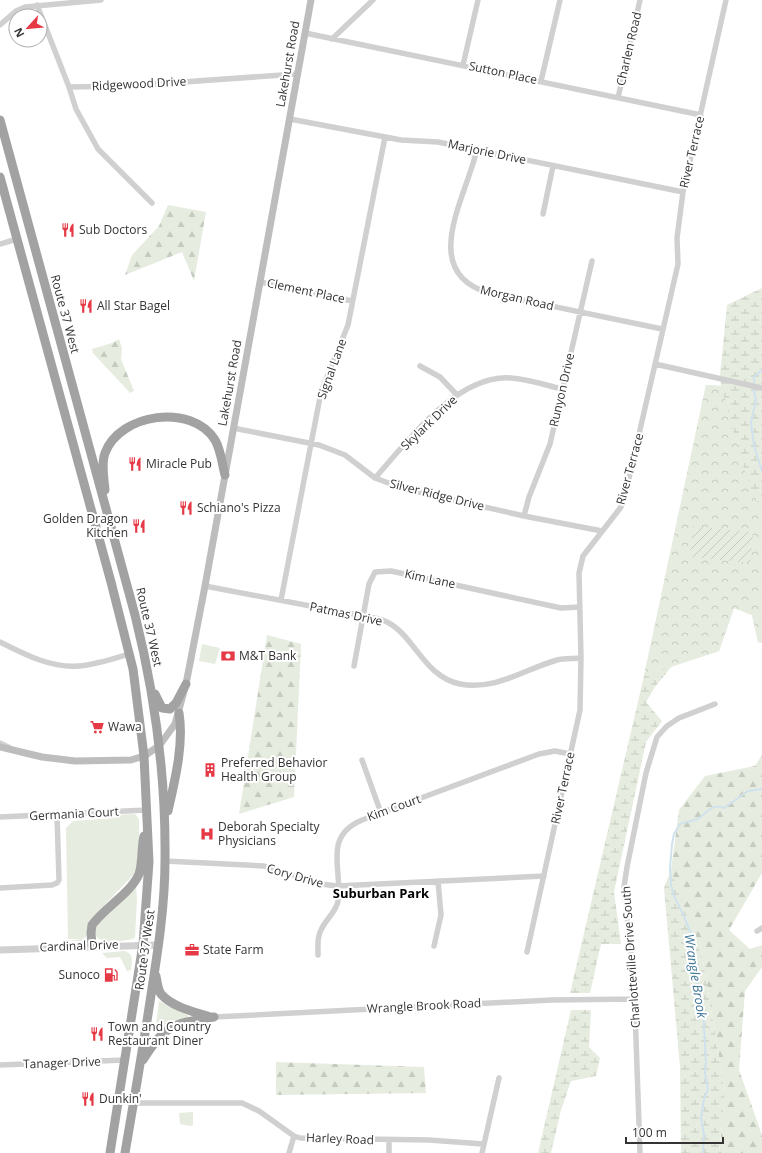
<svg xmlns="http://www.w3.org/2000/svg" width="762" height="1153" viewBox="0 0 762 1153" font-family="'Open Sans',sans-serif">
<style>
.grass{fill:#e6ecdf}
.forest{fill:url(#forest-firs)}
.wetland{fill:url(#wetland-marsh)}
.park{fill:url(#park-crowns)}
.garden{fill:url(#garden-furrows)}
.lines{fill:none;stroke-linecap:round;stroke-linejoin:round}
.stream{stroke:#cfe2ee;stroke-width:2}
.minor{stroke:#d0d0d0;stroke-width:5.5}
.tertiary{stroke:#d0d0d0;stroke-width:7}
.secondary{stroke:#bdbdbd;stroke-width:7}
.trunk{stroke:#a2a2a2;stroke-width:9}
.labels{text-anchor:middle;stroke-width:4;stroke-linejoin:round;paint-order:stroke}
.street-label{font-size:12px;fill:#333;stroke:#fff}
.poi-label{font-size:12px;fill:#333;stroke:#fff;text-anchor:start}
.neighbourhood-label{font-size:13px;font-weight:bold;fill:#000;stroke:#fff}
.water-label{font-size:13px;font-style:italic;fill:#3f7597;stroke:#fff}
</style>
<defs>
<pattern id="forest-firs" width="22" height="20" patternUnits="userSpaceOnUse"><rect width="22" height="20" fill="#e6ecdf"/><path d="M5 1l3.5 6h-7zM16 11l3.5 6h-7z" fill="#c6cbc0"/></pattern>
<pattern id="wetland-marsh" width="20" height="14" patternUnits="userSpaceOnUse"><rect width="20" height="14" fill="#e6ecdf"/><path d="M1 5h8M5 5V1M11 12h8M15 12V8" fill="none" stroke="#c6cbc0"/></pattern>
<pattern id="park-crowns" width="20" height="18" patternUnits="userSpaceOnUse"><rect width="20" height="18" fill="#e6ecdf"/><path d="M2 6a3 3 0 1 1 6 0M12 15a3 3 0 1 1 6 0" fill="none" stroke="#c6cbc0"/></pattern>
<pattern id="garden-furrows" width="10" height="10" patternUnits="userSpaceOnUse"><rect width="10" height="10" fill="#e6ecdf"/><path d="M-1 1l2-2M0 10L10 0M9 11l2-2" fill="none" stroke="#c6cbc0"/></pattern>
</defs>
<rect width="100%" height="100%" fill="#fff"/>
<path class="grass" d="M202 644 220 648 215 664 199 661Z
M135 814 139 819V857L134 874 93 917 86 937 81 941H68L81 939H68L66 828 73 821 115 818 117 815Z
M136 886 137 899 135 938C127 941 103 944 97 937 94 934 95 931 95 927Z
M124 951C134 953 132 962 131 970L127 971 120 957 107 958 102 953Z
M159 1001 188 1015V1018L173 1021 155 1032Z
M193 1112V1125L190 1126 180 1124 179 1113Z"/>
<path class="forest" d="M168 205 206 212 194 281 182 252 125 275 132 255 159 226Z
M119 339 122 348 121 359 134 391 130 393 93 353 92 349 112 343Z
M267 635 301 644 294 797 239 814Z
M762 755V873L729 930 750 949 762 945V967L745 991 739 1070 762 1135V1153H719L725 1092 700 943 686 917 671 870 679 810 705 776 755 766Z
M276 1062 424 1067 426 1093 276 1095Z"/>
<path class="wetland" d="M762 288V643L758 642 752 615 734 608 719 651 672 666 655 687 646 702 662 721 646 742 614 892 621 944H601L590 993H570L644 676 706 385 721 386 720 375 727 305Z
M671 870 687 917 700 943 725 1092 719 1153H681L680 1067 664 888Z
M571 1010H591L589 1047 600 1058 596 1076 571 1081 561 1110 551 1153H538Z"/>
<path class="park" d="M706 385 721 386 743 466 755 501 762 503V643L758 642 752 615 734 608 719 651 644 676Z"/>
<path class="garden" d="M693 526 753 532 750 563 690 557Z"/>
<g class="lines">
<path class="stream" d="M754 382V377L762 370
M754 390 756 401 751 422 754 446 762 471
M703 1153 704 1135 701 1118 704 1099 708 1089 705 1073 706 1063 703 1007 697 982 696 964 692 936 683 914 674 896 671 885 670 868 672 844 674 834 680 824C686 822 693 821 699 818 708 812 712 803 724 808L748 791 762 789"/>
<path class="minor" d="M37 5 69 87 126 86 297 74
M0 25 16 11 25 7 101 0
M305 33 701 115
M332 39 373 0
M463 65 478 0
M541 81 560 0
M69 87 76 109 98 149 152 203
M618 98 640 0
M290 119 401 140 438 142 683 192
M477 149C467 196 417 272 489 293L662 329
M543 214 553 166
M0 244 17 239
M260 282 352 301
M655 364 762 388
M420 366 440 377 457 395
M233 428 319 445 345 455 375 478 402 488 524 516 602 531
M375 478C407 442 457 374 511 378 528 379 545 385 562 389
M524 516 529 497 550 444 592 261
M205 586 363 616C371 617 380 618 387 622 415 636 423 676 460 684 495 691 525 669 557 660 565 658 574 659 581 658
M281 600 321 392 348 325 385 137
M0 642C24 654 50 668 78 666 95 665 113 659 129 654
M354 666 369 584 375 572 391 571 561 608 580 607
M0 743 10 748
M362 760 381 813
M0 817 147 810
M165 861 264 866 321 884 337 886 544 876
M0 888 52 885 57 883 59 880 57 815
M757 931 762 928
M434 946 441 915 438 881
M527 952 580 710 581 658 579 573 583 556 621 507 626 491 678 264 677 238 683 192 726 0
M318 955C318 945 317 936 322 928 327 918 336 912 338 901 343 870 322 837 362 820L539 754 555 751 570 754
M214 1017 552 1000 635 999
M0 1065 124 1060
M134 1103H242L259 1111 294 1136 300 1138 429 1140 483 1144
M289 1153 294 1136
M389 1153V1141
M482 1153 499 1078
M640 1153 634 981 624 887 627 867 646 773 657 737 667 726 679 718 715 704"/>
<path class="tertiary" d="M0 950 158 945"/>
<path class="secondary" d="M0 747 42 757 75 761 131 760 144 756 159 746 175 724 186 684 205 586 311 0"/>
<path class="trunk" d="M0 120 135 615C155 695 166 777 165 860 165 905 158 950 151 995 143 1048 134 1100 125 1153
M0 177 111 582 133 669 144 756 149 862 143 944 110 1153
M105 490C104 479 101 464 105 453 120 413 192 403 215 440 221 450 222 464 225 475
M155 694 162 708 170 709 176 703 186 684
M168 811C175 780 184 744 179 713
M92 945 91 933 92 925C104 908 131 893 139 874 143 862 141 849 144 836
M156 976C157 982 158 990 161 994 172 1007 195 1012 210 1017
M143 1060C165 1024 173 1024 214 1017"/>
</g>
<defs>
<symbol id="restaurant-bare" viewBox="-9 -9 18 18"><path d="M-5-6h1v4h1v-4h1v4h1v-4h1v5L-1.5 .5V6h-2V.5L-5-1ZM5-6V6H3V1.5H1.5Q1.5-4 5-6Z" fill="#e63946" stroke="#fff" stroke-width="2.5" paint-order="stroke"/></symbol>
<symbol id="bank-bare" viewBox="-9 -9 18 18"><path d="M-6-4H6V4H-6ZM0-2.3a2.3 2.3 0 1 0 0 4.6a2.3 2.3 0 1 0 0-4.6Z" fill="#e63946" stroke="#fff" stroke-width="2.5" paint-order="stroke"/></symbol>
<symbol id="supermarket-bare" viewBox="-9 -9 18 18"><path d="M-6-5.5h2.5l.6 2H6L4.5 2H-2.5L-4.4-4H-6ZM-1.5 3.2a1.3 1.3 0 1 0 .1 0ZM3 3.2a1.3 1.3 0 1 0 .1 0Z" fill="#e63946" stroke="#fff" stroke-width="2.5" paint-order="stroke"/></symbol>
<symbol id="building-bare" viewBox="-9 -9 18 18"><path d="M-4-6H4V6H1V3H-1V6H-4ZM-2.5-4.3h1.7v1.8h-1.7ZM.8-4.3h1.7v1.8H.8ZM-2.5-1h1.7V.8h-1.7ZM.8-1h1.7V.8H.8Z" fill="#e63946" stroke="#fff" stroke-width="2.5" paint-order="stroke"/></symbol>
<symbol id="hospital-bare" viewBox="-9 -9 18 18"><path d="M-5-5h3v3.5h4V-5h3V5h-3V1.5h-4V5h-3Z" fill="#e63946" stroke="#fff" stroke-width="2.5" paint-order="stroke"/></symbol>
<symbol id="office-bare" viewBox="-9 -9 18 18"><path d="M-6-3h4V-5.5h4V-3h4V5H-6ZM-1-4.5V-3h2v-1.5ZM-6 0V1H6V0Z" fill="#e63946" stroke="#fff" stroke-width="2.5" paint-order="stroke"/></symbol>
<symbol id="fuel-bare" viewBox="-9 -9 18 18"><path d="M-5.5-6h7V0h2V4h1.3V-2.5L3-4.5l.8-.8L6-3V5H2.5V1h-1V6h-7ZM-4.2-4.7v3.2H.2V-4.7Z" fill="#e63946" stroke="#fff" stroke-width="2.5" paint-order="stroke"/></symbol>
</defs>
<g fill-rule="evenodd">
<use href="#restaurant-bare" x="58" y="220" width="20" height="20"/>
<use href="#restaurant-bare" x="76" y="296" width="20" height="20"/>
<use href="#restaurant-bare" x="125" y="454" width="20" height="20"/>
<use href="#restaurant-bare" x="176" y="498" width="20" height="20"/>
<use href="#restaurant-bare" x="129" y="516" width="20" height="20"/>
<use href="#bank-bare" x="218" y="646" width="20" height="20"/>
<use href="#supermarket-bare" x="87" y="717" width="20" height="20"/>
<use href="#building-bare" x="200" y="760" width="20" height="20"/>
<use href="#hospital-bare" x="197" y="824" width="20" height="20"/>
<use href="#office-bare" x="182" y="940" width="20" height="20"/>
<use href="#fuel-bare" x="101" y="965" width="20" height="20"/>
<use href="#restaurant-bare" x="87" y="1024" width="20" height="20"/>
<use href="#restaurant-bare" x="78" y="1089" width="20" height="20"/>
</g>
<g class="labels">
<g class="street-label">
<text transform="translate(629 49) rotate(-77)" y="4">Charlen Road</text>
<text transform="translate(288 64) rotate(-80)" y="4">Lakehurst Road</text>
<text transform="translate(503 73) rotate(12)" y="4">Sutton Place</text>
<text transform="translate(139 84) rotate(-3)" y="4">Ridgewood Drive</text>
<text transform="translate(487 152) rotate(12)" y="4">Marjorie Drive</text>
<text transform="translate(692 152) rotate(-77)" y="4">River Terrace</text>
<text transform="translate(306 291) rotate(12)" y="4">Clement Place</text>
<text transform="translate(517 298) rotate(13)" y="4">Morgan Road</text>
<text transform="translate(65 314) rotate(75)" y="4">Route 37 West</text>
<text transform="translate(332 369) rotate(-70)" y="4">Signal Lane</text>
<text transform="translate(230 383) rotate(-80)" y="4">Lakehurst Road</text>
<text transform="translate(562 390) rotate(-77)" y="4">Runyon Drive</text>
<text transform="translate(429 423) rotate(-44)" y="4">Skylark Drive</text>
<text transform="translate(630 469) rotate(-75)" y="4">River Terrace</text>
<text transform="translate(437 495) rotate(14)" y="4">Silver Ridge Drive</text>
<text transform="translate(430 579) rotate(12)" y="4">Kim Lane</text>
<text transform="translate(346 614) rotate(12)" y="4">Patmas Drive</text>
<text transform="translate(149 627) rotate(77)" y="4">Route 37 West</text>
<text transform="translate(563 788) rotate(-78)" y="4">River Terrace</text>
<text transform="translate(394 808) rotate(-20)" y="4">Kim Court</text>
<text transform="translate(74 814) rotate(-3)" y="4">Germania Court</text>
<text transform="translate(295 876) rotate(16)" y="4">Cory Drive</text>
<text transform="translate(79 946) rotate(-2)" y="4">Cardinal Drive</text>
<text transform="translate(145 950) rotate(-82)" y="4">Route 37 West</text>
<text transform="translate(631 957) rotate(-94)" y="4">Charlotteville Drive South</text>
<text transform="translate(424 1006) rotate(-3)" y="4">Wrangle Brook Road</text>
<text transform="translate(62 1063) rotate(-2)" y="4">Tanager Drive</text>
<text transform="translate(340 1139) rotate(2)" y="4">Harley Road</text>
</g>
<g class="poi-label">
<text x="79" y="234">Sub Doctors</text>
<text x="97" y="310">All Star Bagel</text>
<text x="146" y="468">Miracle Pub</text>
<text x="197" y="512">Schiano's Pizza</text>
<text x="128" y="523" text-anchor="end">Golden Dragon<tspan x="128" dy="14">Kitchen</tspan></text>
<text x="239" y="660">M&amp;T Bank</text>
<text x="108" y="731">Wawa</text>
<text x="221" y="767">Preferred Behavior<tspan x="221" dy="14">Health Group</tspan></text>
<text x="218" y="831">Deborah Specialty<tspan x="218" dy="14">Physicians</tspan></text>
<text x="203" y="954">State Farm</text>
<text x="100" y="979" text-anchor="end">Sunoco</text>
<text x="108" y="1031">Town and Country<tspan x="108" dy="14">Restaurant Diner</tspan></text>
<text x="99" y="1103">Dunkin'</text>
</g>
<g class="neighbourhood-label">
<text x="381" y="898">Suburban Park</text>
</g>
<g class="water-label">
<text transform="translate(696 976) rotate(81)" y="5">Wrangle Brook</text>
</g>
</g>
<g transform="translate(28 28) rotate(243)"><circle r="19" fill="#ffffff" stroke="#adadad"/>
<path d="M0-3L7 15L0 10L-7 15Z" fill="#e63946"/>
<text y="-6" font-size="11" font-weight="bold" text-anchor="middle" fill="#333333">N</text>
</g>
<path d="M626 1137v6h97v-6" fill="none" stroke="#333333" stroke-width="2"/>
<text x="632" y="1137" font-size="12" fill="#333333" stroke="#ffffff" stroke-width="3" paint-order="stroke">100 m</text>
</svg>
